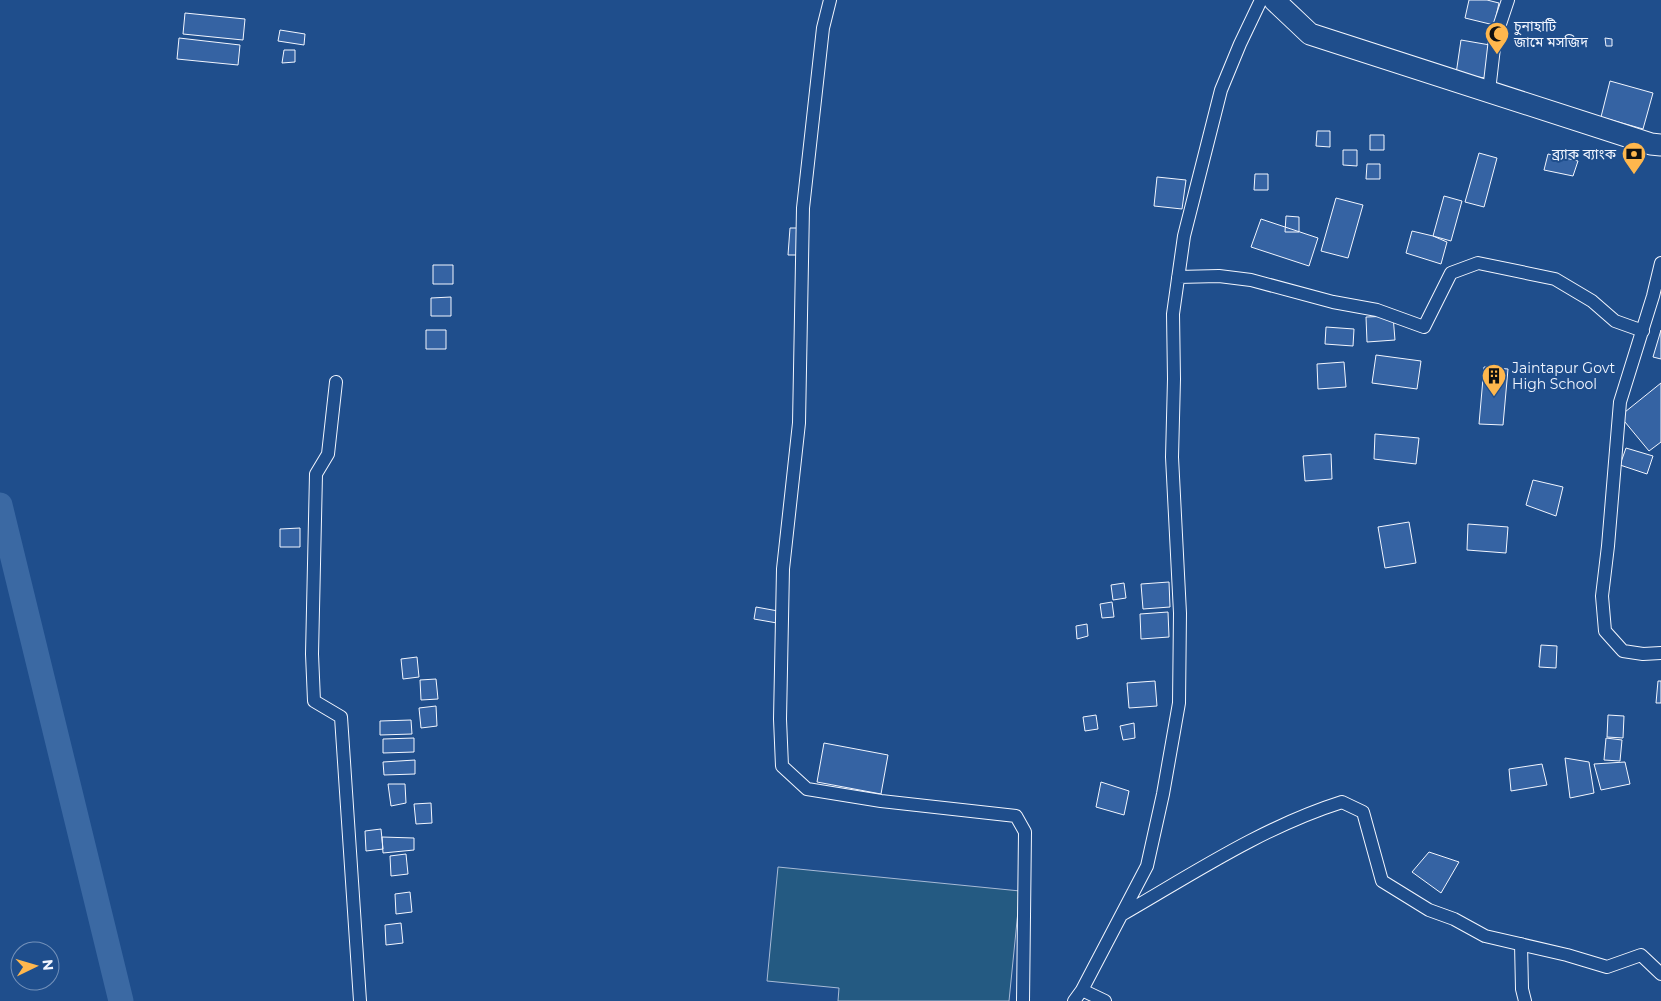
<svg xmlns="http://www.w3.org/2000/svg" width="1661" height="1001" viewBox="0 0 1661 1001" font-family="Montserrat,'Noto Sans Bengali',sans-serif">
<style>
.green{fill:#245a82;stroke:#a8bbd7}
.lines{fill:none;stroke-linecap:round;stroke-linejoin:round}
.river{stroke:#3b69a3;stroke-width:25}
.building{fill:#3563a3;stroke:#f2f6ff}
.minor-casing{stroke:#f2f6ff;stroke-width:14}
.trunk-casing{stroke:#f2f6ff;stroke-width:23}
.minor{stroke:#1f4e8c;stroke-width:12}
.trunk{stroke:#1f4e8c;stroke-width:21}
.labels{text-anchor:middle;stroke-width:4;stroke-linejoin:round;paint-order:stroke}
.poi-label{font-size:14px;fill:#f2f6ff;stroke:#1f4e8c;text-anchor:start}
</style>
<rect width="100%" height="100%" fill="#1f4e8c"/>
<path class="green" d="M778 867 1020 891 1009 1001H838L839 988 767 981Z"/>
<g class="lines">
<path class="river" d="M0 505 121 1001"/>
</g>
<path class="building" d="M1469 0H1487L1499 3 1494 25 1465 18Z
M185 13 245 19 243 40 183 34Z
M280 30 305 34 304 45 278 41Z
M179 38 240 45 238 65 177 59Z
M1605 38 1612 39V46H1606Z
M1461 40 1490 45 1485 78 1456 74Z
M284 50H295V62L282 63Z
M1610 81 1653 93 1643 129 1601 117Z
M1317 131H1330V147L1316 146Z
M1370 135H1384V150H1370Z
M1343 150H1357V166L1343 165Z
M1479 153 1497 158 1484 207 1465 202Z
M1548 154 1578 161 1573 176 1544 170Z
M1367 164H1380V179H1366Z
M1255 174H1268V190H1254Z
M1157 177 1186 180 1182 209 1154 206Z
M1444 196 1462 201 1451 241 1433 236Z
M1336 198 1363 205 1348 258 1321 251Z
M1286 216 1299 217V232H1285Z
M1261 219 1318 238 1309 266 1251 247Z
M790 228H801L799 255H788Z
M1412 231 1433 236 1447 242 1441 264 1406 253Z
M433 265H453V284H433Z
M451 297V316H431V298Z
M1393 316 1395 340 1367 342 1366 317Z
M1326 327 1354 329 1353 346 1325 344Z
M426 330H446V349H426Z
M1661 330V359L1653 357Z
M1376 355 1421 361 1417 389 1372 383Z
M1344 362 1346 387 1318 389 1317 364Z
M1484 367 1508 369 1503 425 1479 424Z
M1661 383V442L1649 451 1620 416Z
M1375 434 1419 438 1416 464 1374 459Z
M1626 448 1653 456 1647 474 1620 465Z
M1331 454 1332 479 1305 481 1303 456Z
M1533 480 1563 487 1556 516 1526 505Z
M1409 522 1416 563 1385 568 1378 527Z
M1468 524 1508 527 1506 553 1467 550Z
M300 528V547H280V529Z
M1169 582 1170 607 1143 609 1141 584Z
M1124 583 1126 598 1113 600 1111 585Z
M1112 602 1114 617 1102 618 1100 604Z
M756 607 778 611 777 623 754 619Z
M1168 612 1169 637 1141 639 1140 614Z
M1087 624 1088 636 1077 639 1076 626Z
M1541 645 1557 646 1556 668 1539 667Z
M417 657 419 677 403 679 401 659Z
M436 679 438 699 421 700 420 680Z
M1155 681 1157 706 1129 708 1127 683Z
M1658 681H1661V703H1656Z
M436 706 437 726 421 728 419 708Z
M1096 715 1098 729 1085 731 1083 717Z
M1608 715 1624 716 1623 738 1607 737Z
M411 720 412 734 380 735V721Z
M1134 723 1135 738 1123 740 1120 726Z
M414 738V752L383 753V739Z
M1606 738 1622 740 1620 761 1604 760Z
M824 743 888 755 881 794 817 782Z
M1565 758 1589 762 1594 793 1570 798Z
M415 760V774L384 775 383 762Z
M1625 762 1630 784 1601 790 1594 764Z
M1542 764 1547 785 1511 791 1509 769Z
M1101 782 1129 791 1124 815 1096 807Z
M388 784H405L406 803 391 806Z
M431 803 432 823 416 824 414 804Z
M381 829 383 849 366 851 365 831Z
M382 837 414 838V850L383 853Z
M1429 852 1459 862 1441 893 1412 872Z
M406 854 408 874 391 876 390 856Z
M410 892 412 912 396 914 395 894Z
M401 923 403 943 386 945 385 925Z"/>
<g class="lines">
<defs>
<path id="minor" d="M830 0 823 28 803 208 799 423 783 569 780 719 782 766 807 789 881 801 1016 816 1025 832 1023 1001
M1489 91 1495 39 1508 0
M1661 263 1653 296 1620 402 1608 546 1602 596 1605 631 1623 651 1643 654 1661 653
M1178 277 1219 276 1251 280 1333 302 1377 310 1424 327 1451 273 1478 263 1555 279 1592 301 1615 321 1643 331
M336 382 328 454 316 474 312 654 314 701 341 717 360 1001
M1123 914C1194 873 1263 827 1342 802L1363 812 1382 881 1429 910 1454 919 1485 936 1567 955 1607 967 1641 955 1661 974
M1521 944 1522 989 1525 1001
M1082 990 1105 1001
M1074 1001 1082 990 1147 866 1163 794 1179 703 1180 613 1172 457 1174 379 1173 314 1184 236 1221 90 1240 44 1261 0"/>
<path id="trunk" d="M1274 0 1310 34 1651 144 1661 145"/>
</defs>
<use href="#minor" class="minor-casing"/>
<use href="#trunk" class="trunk-casing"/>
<use href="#minor" class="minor"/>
<use href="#trunk" class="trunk"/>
</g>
<defs>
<symbol id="mosque-pin" viewBox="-11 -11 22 30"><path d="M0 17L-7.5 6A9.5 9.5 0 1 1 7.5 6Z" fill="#ffb74d" stroke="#1f4e8c"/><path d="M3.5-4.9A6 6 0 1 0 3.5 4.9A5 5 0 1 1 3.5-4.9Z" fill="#111"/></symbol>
<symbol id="bank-pin" viewBox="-11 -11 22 30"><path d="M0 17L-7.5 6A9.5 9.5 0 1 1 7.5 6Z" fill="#ffb74d" stroke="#1f4e8c"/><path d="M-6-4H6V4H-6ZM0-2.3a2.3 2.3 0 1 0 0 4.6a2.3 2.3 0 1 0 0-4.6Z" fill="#111"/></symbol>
<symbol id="building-pin" viewBox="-11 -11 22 30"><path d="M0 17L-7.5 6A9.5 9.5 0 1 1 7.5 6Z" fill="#ffb74d" stroke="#1f4e8c"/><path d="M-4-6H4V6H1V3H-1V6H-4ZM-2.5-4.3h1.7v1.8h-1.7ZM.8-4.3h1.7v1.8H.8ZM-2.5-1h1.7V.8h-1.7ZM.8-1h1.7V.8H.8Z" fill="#111"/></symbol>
</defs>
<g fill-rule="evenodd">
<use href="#mosque-pin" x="1483" y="20" width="28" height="38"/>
<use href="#bank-pin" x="1620" y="140" width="28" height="38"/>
<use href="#building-pin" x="1480" y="362" width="28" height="38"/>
</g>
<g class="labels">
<g class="poi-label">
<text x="1514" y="31">চুনাহাটি<tspan x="1514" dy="16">জামে মসজিদ</tspan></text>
<text x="1616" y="159" text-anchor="end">ব্র্যাক ব্যাংক</text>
<text x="1512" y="373">Jaintapur Govt<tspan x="1512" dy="16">High School</tspan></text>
</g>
</g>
<g transform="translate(35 966) rotate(85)"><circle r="24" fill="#1f4e8c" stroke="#7391ba"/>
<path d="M0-4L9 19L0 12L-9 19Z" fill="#ffb74d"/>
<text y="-8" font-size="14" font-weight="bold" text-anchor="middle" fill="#f2f6ff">N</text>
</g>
</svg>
